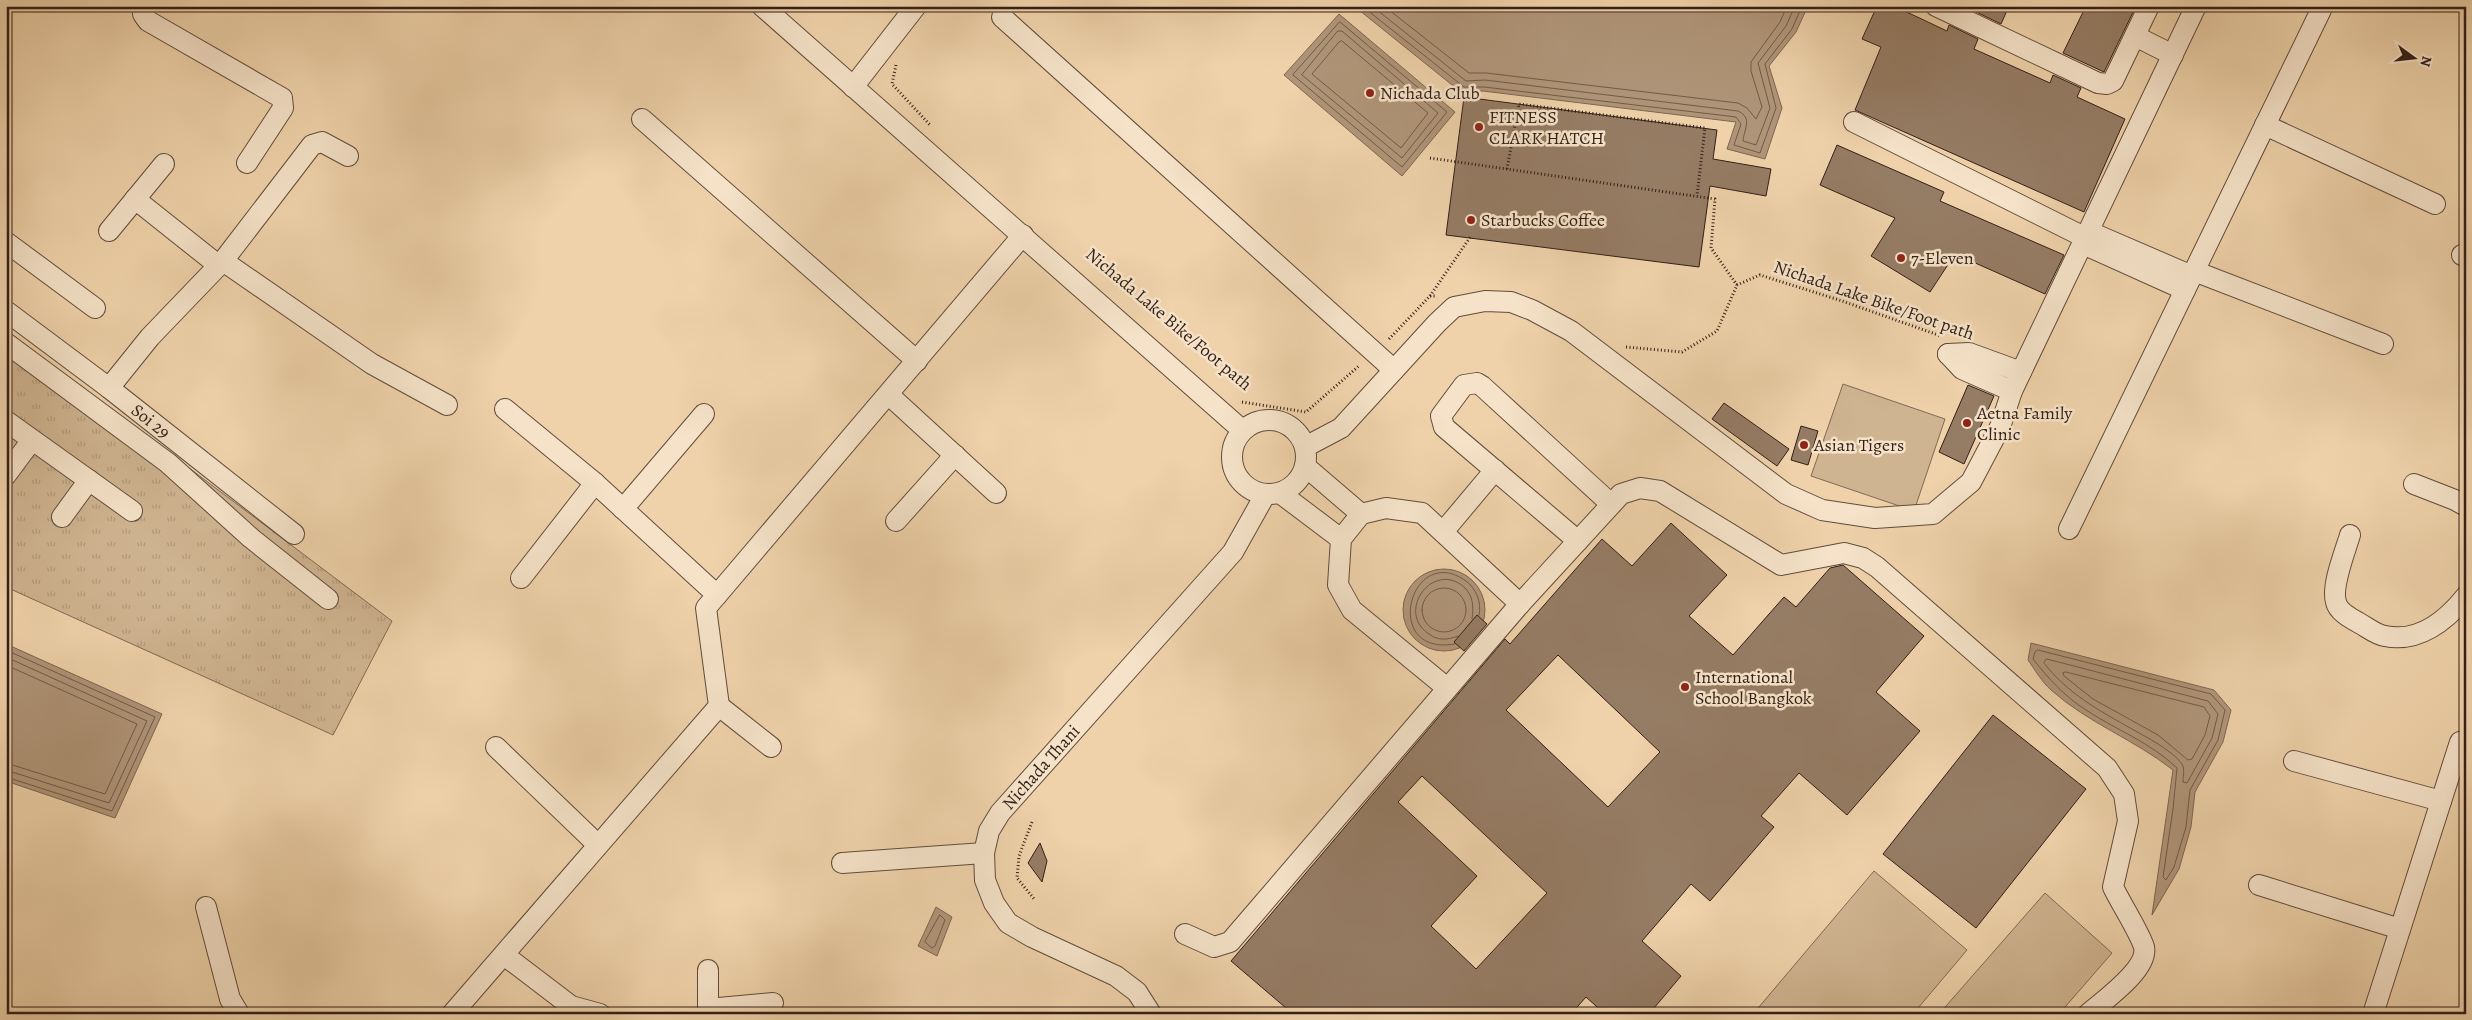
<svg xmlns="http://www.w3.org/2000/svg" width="2472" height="1020" viewBox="0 0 2472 1020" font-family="Alegreya,serif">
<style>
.grass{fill:url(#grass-tufts);stroke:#816a54}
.pitch{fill:#cfb491;stroke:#816a54}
.water{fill:#af9578;stroke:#7d6652}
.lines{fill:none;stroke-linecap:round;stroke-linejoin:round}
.shore{stroke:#715a48;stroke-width:1}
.building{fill:#957c64;stroke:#331f18;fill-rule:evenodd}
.minor-casing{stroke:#624c3c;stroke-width:22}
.path{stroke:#331f18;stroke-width:3;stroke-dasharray:1 2.5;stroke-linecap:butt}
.minor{stroke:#f5e2c8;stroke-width:20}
.poi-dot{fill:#8f2418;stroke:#f5e2c8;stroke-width:2}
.labels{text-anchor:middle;stroke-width:5;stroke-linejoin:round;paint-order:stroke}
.poi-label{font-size:18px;fill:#331f18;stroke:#f5e2c8;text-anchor:start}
.street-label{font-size:18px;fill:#331f18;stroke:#f5e2c8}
</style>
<defs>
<pattern id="grass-tufts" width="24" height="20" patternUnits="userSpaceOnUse" patternTransform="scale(1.25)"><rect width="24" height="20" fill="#cfb491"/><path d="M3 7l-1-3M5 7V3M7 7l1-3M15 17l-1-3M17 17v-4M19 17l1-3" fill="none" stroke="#b29a7c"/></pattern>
</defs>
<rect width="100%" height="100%" fill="#efd2aa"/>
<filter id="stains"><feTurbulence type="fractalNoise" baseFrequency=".004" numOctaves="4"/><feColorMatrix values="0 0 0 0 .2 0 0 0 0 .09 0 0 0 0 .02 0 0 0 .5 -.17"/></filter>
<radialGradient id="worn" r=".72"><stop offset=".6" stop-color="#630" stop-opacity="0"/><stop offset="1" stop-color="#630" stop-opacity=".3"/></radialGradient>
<path class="grass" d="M6 330 392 621 333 735 6 587Z"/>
<path class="pitch" d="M1843 384 1945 419 1914 511 1811 476Z
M1874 871 1967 950 1913 1014H1753Z
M2045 893 2112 953 2059 1014H1939Z"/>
<path class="water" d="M1354 6H1808L1796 32 1769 66 1782 108 1765 159 1727 149 1736 122 1483 91 1462 93Z
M1339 14 1455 112 1402 176 1284 75Z
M1403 610a41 41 0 1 1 82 0a41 41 0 1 1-82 0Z
M2031 643 2214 690 2231 710 2223 742 2195 792 2191 827 2179 869 2152 915 2173 770C2135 740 2088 723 2051 690 2042 682 2035 670 2028 660Z
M6 644 162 714 115 818 6 781Z
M936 907 952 917 937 956 918 946Z"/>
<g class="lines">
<path class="shore" d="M1362 6 1464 87H1484L1736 117 1741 124 1734 145 1760 153 1776 108 1765 64 1792 29 1802 6
M1372 6 1466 81 1485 80 1738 111C1753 118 1744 129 1743 141L1756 145 1770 108 1758 63 1786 26 1795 6
M1384 6 1469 73H1486L1738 103 1747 108 1756 119 1762 107 1751 71V62L1780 22 1787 6
M1340 22 1447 112 1402 167 1293 75Z
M1338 31H1342L1438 113 1402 158 1302 75Z
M1342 41 1428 113 1401 148 1312 74 1339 42Z
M1422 610a22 22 0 1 1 44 0a22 22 0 1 1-44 0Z
M1458 636C1448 640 1438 641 1429 634 1395 612 1433 560 1464 587 1473 595 1474 607 1472 619
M1455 644C1380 657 1410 541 1466 581 1476 588 1482 603 1479 615
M6 650 155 717 112 811 6 777
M2038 650 2211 694 2225 710 2218 740 2190 790 2186 827 2174 867 2166 880 2163 877 2173 809 2177 768C2150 742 2116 730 2086 710 2064 696 2049 679 2033 659L2035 652Z
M6 657 147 721 109 803 6 770
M2047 659 2208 701 2218 714 2212 738 2187 783 2183 782C2183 776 2185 769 2182 764 2172 750 2146 737 2132 729 2098 710 2067 693 2044 663Z
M6 665 137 724 105 794 6 763
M2066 672 2204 707 2210 716 2205 735 2192 759 2188 760 2158 735 2093 699 2064 676 2063 673Z
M940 915 945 920 935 946 932 948 925 942Z"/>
</g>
<path class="building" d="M1877 6H1894L1947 31 1949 25 1978 39 1974 49 2050 83 2053 75 2081 88 2077 97 2125 119 2084 212 1855 110 1881 47 1862 39Z
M1964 6H2009L2001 24Z
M2086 6H2136L2104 72 2063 53Z
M1464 97 1717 130 1713 159 1771 169 1766 196 1710 186 1699 267 1446 235Z
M1837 145 1944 192 1940 201 2064 255 2045 294 1955 254 1930 292 1871 256 1895 218 1820 185Z
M1968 385 1994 396 1964 464 1939 452Z
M1724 403 1789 449 1777 466 1712 419Z
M1801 426 1818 431 1808 465 1791 460Z
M1671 523 1727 575 1689 616 1733 655 1784 597 1796 607 1830 568 1843 565 1924 636 1876 692 1920 731 1847 815 1799 773 1761 816 1774 827 1710 901 1691 884 1642 941 1681 976 1649 1014H1605L1586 997 1571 1014H1293L1231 961 1505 639 1510 644 1602 539 1632 566ZM1558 655 1660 752 1608 807 1506 710ZM1422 776 1547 893 1476 969 1431 926 1477 876 1398 802Z
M1477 615 1487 624 1464 651 1454 642Z
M1993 715 2086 789 1976 928 1883 854Z
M1040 843 1047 861 1042 882 1028 863Z"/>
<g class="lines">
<defs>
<g id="minor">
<path d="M144 6 143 14 148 21 282 98 283 108 247 163"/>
<path d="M762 6 1242 430"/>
<path d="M1936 6 2098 83 2107 84 2113 81 2149 6"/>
<path d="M1002 17 1394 370"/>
<path d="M2135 36 2173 55"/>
<path d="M853 87 916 6"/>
<path d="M642 119 917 361"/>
<path d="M1854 122 2086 238"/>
<path d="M2265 125 2435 204"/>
<path d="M135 199 218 265"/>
<path d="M109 231 164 164"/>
<path d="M2090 232 2192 276"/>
<path d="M6 242 95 308"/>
<path d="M2083 244 2185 290"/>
<path d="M2462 255 2466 256"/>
<path d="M223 261 372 364 447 405"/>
<path d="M2194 271 2383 344"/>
<path id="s1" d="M6 311 109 388 294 534"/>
<path d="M6 343 168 463 251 538 328 599"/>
<path d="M1948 354 1969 353 2021 372"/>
<path d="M1948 354 1962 369 2012 391"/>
<path d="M109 388 150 337 223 261 312 145 322 142 348 156"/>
<path d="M889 395 996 493"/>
<path d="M505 409 595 483 717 595"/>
<circle cx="1269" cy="457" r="37"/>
<path d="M6 421 132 511"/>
<path d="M1305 447 1341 428 1437 323 1454 307 1485 301 1511 302 1532 310 1571 331 1786 494 1822 510 1875 518 1933 514 1971 482 2000 427 2012 391 2196 6"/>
<path d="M1305 466 1361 514"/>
<path d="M6 475 32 440"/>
<path d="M2414 484 2455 500 2466 506"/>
<path d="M1280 493 1341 539"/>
<path d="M623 509 704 414"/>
<path d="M62 517 89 480"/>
<path d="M896 521 955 455"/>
<path d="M2069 529 2321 10"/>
<path d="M1443 532 1495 470"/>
<path d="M2350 535C2345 552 2331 586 2336 602 2338 612 2352 619 2361 624 2368 628 2377 635 2385 636 2418 643 2446 621 2466 596"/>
<path d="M1578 541 1444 427 1441 416 1464 385 1477 383 1482 386 1611 504"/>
<path d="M521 578 595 483"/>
<path d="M1447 688 1352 610 1338 585 1341 539 1361 514 1386 508 1422 513 1520 604"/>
<path d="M719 706 771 747"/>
<path d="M496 747 598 845"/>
<path d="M2294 761 2441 801"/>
<path d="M842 863 984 853"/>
<path d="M2259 885 2400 929"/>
<path d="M206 907 230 999 239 1014"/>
<path d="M1185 934 1214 947 1230 942 1520 604 1621 494 1640 488 1660 491 1781 565 1844 553 1863 558 1877 567 2107 768 2124 794 2128 821 2113 887C2120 902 2140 933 2144 947 2149 969 2104 1000 2088 1014"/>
<path d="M504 955 571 1006 600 1014"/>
<path d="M708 970V1014"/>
<path d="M708 1009 773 1003"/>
<path d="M452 1014 719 706 706 608 1023 235"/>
<path id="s2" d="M1151 1014 1137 992 1116 976 1032 937 1008 923 994 903 985 880 984 853 989 831 1000 813 1233 552 1265 495"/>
<path d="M2373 1014 2460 742"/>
</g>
</defs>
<use href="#minor" class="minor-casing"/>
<path class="path" d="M896 65 892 84 931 126
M1430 158 1715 199 1711 248 1737 285
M1507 169 1519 104 1705 128 1697 196
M1430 296 1471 236
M1389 339 1430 296H1436
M1626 347 1682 352 1717 331 1737 285 1760 275 1839 300 1941 336
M1242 402 1306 412 1360 365
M1032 822 1019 856 1017 878 1035 900"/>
<use href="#minor" class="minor"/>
</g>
<g class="poi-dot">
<circle cx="1370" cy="93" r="5"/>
<circle cx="1479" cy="127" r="5"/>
<circle cx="1471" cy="220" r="5"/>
<circle cx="1901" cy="258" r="5"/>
<circle cx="1967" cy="423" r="5"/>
<circle cx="1804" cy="445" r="5"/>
<circle cx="1685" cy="687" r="5"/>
</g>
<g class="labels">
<g class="poi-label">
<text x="1380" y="99">Nichada Club</text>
<text x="1489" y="123">FITNESS<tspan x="1489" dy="21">CLARK HATCH</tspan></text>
<text x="1481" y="226">Starbucks Coffee</text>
<text x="1911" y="264">7-Eleven</text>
<text x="1977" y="419">Aetna Family<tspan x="1977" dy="21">Clinic</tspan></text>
<text x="1814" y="451">Asian Tigers</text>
<text x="1695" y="683">International<tspan x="1695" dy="21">School Bangkok</tspan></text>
</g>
<g class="street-label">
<text transform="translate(1874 300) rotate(19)" y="6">Nichada Lake Bike/Foot path</text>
<text transform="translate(1169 319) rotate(40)" y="6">Nichada Lake Bike/Foot path</text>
<text dy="6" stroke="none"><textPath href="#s1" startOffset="182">Soi 29</textPath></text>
<text dy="6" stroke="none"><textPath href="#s2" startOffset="354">Nichada Thani</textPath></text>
</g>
</g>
<rect width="2472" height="1020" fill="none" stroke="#efd2aa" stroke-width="25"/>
<rect x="8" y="8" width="2457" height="1005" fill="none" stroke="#331f18" stroke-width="2.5"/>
<rect x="12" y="12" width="2447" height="995" fill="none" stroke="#331f18"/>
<g transform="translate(2414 58) rotate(105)" stroke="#f5e2c8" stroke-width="4" paint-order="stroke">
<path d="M0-4L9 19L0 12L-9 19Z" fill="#331f18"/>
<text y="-8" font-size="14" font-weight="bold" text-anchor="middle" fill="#331f18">N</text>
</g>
<rect width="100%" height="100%" filter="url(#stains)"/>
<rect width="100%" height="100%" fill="url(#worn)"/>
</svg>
